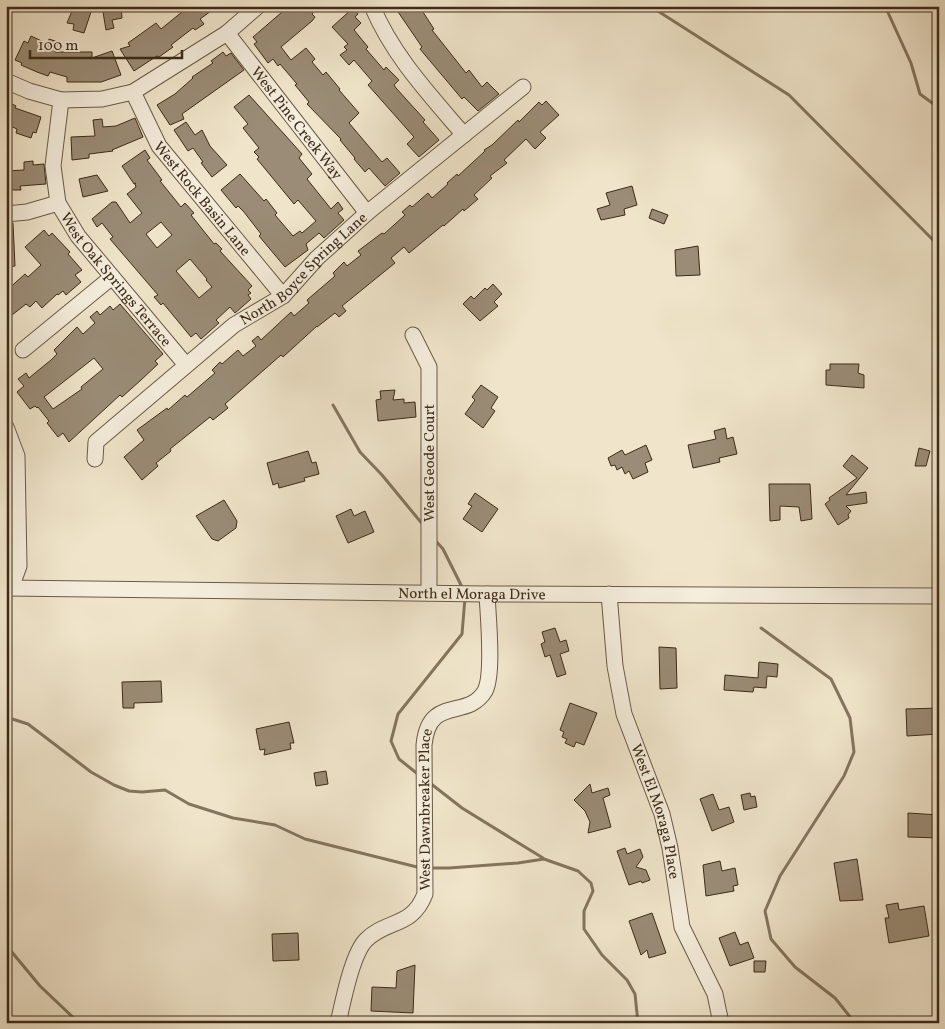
<svg xmlns="http://www.w3.org/2000/svg" width="945" height="1029" viewBox="0 0 945 1029" font-family="Vollkorn,serif">
<style>
.lines{fill:none;stroke-linecap:round;stroke-linejoin:round}
.stream{stroke:#84755f;stroke-width:3}
.building{fill:#9a8c76;stroke:#3d2b19;fill-rule:evenodd}
.minor-casing{stroke:#6a5a46;stroke-width:17}
.minor{stroke:#f5eedd;stroke-width:15}
.labels{text-anchor:middle;stroke-width:4;stroke-linejoin:round;paint-order:stroke}
.street-label{font-size:15px;fill:#3d2b19;stroke:#f5eedd}
</style>
<rect width="100%" height="100%" fill="#f0e5cb"/>
<filter id="stains"><feTurbulence type="fractalNoise" baseFrequency=".004" numOctaves="4"/><feColorMatrix values="0 0 0 0 .2 0 0 0 0 .09 0 0 0 0 .02 0 0 0 .5 -.17"/></filter>
<radialGradient id="worn" r=".72"><stop offset=".6" stop-color="#630" stop-opacity="0"/><stop offset="1" stop-color="#630" stop-opacity=".3"/></radialGradient>
<g class="lines">
<path class="stream" d="M650 6 789 95 939 246
M885 6 911 63 920 94 939 108
M333 405 360 452 382 475 424 526
M434 539 443 549 463 589
M761 628 831 679 850 718 854 752 844 776 780 876 765 911 771 939 795 967 835 998 855 1023
M6 717 28 724 91 772 114 785 129 791 142 792 165 790 189 804 233 818 275 825 305 839 421 868
M419 775 399 759 391 741 398 714 462 634 465 598
M430 783 462 808 543 858
M430 868H449L518 863 544 859 578 871 591 883 593 891 584 911V929L602 955 627 980 635 994 638 1023
M6 945 40 986 79 1023"/>
</g>
<path class="building" d="M74 6H93L84 33 73 30 74 24 67 23Z
M102 6H121L122 18 112 20 114 28 106 30Z
M185 6H218L200 19 204 24 195 30 193 28 171 45 173 47 159 57 157 56 134 71 120 49 130 46 128 43 156 23 161 29 182 12 180 10Z
M289 6H318L312 14 315 17 312 21 281 47 291 60 306 48 315 59 312 62 323 75 326 72 340 89 339 90 359 113 349 123 382 162 387 158 400 173 385 186 369 168 365 172 354 159 355 158 340 140 341 139 307 104 309 102 295 85 297 84 280 64 278 66 273 59 268 63 254 44 257 42 253 37Z
M394 6H419L434 29 432 30 466 73 469 70 482 87 487 82 499 94 478 111 464 97 462 99 420 49 422 47Z
M353 8 358 14 355 17 361 23 354 30 368 47 366 49 384 70 386 67 399 80 394 85 396 88 425 120 423 122 439 140 419 157 407 144 414 137 368 85 372 81 354 60 349 65 340 55 347 50 344 47 348 44 332 27Z
M31 36 48 44 49 39 58 42 55 52H92V58L112 51 121 75 101 82H67V77L50 72 48 76 37 72 21 65 22 63 15 60 24 41 28 43Z
M223 52 226 56 231 53 244 70 182 114 184 119 170 125 157 105 175 94 193 78 192 77 213 63 211 61Z
M249 95 302 154 299 158 312 174 307 179 331 209 338 202 343 209 338 213 344 220 324 238 319 233 306 244 308 250 285 267 259 236 261 234 244 212 238 206 236 208 221 190 240 174 264 201 266 199 277 213 275 215 293 236 300 231 302 233 316 221 298 200 294 204 257 159 259 157 254 152 259 148 243 128 248 124 234 107Z
M6 101 16 106 15 108 41 117 36 133 33 132 31 138 16 133 17 129 8 125 6 128Z
M546 101 559 115 540 132 546 138 535 149 526 139 504 160 507 163 490 176 492 178 474 195 478 199 464 211 463 209 444 226 443 225 409 253 404 247 391 258 395 263 342 306 346 311 339 317 335 313 317 327V326L283 357 281 355 225 404 228 408 213 420 210 417 170 449 171 451 156 463 158 466 142 480 124 457 144 440 137 430 167 408 168 410 185 395 187 397 215 373 212 370 220 362 222 364 238 350 243 356 256 346 252 341 258 336 261 340 291 312 294 316 309 303 307 300 335 276 333 273 344 262 347 266 361 255 358 251 382 233 384 234 405 215 402 212 410 205 412 207 428 193 432 198 448 184 447 183 457 174 458 176 485 151 484 150 492 145 518 120 519 122 539 102 542 105Z
M135 118 143 137 112 150 113 151 89 154V158L72 160 71 137 95 136 93 120 102 119 103 127 116 126Z
M186 122 195 135 202 130 210 146 227 165 212 177 201 163 203 162 193 148 188 151 174 130Z
M145 150 150 158 147 160 162 180 160 181 181 207 185 203 194 213 191 215 214 244 216 243 222 249 220 251 252 286 248 290 251 293 248 295 251 299 235 313 230 307 216 320 219 323 201 339 196 333 191 337 163 303 161 305 154 297 158 295 110 239 113 237 102 223 97 227 92 219 112 202H116L130 223 142 213 127 194 136 187 135 184 136 183 134 184 122 166ZM161 222 172 235 157 248 146 234ZM190 259 207 279 206 280 212 287 199 298 176 271Z
M33 161V165L44 164 46 184 20 186 21 190H6V171L24 170V162Z
M97 175 108 191 83 197 79 179Z
M632 186 637 205 624 209 625 215 601 220 597 209 610 205 606 193Z
M652 209 668 215 664 224 649 218Z
M6 223H13L15 266 6 267Z
M44 230 49 236 52 233 70 252 68 254 82 270 75 275 81 282 66 295 63 291 58 295 57 294 42 308 36 301 30 307 26 304 12 315 6 308V291L25 274 28 277 41 265 25 247Z
M698 246 700 275 676 276 675 250Z
M493 284 502 294 494 302 498 306 480 321 463 304 471 296 474 299 485 288 487 290Z
M120 304 163 354 155 361 158 364 141 380 122 397 120 395 69 442 63 433 58 437 47 423 49 421 38 407 37 408 35 406 30 409 17 392 24 386 18 379 26 373 29 378 51 360 57 354 54 350 77 327 83 334 95 323 90 317 97 311 100 315 110 306 113 310ZM94 358 103 369 81 387 82 389 53 409 44 397Z
M830 364H859L858 373 864 375V388L826 385V370H830Z
M481 385 498 397 491 408 495 411 483 428 465 414 475 400 472 397Z
M395 390 393 400 404 399V403L415 402 416 417 378 421 376 400 381 399 380 391Z
M725 428 727 439 733 437 737 454 719 458 720 462 693 468 688 445 716 439 714 431Z
M646 445 652 460 645 463 648 472 633 479 629 471 625 474 622 467 617 470 615 465 611 466 608 458 622 450 625 455Z
M919 448 930 451 926 466H915Z
M308 451 312 463 316 462 319 474 304 478 305 481 279 488 278 483 273 485 267 463Z
M852 455 868 468 846 495 866 492 867 503 846 506 851 511 848 515 849 518 838 525 825 504 830 500 829 498 857 478 843 466Z
M769 484H810L812 519 801 521 799 507 780 506V520L770 521Z
M475 493 498 509 482 532 463 519 472 506 468 504Z
M224 500 237 521 236 528 218 541 212 539 196 516Z
M351 509 354 516 365 511 374 532 348 543 336 516Z
M555 628 560 642 566 640 569 651 560 654 566 674 557 677 550 655 545 657 541 644 545 642 542 632Z
M659 647 676 648 677 688 660 689Z
M759 662 778 664 777 677 767 676 766 688 754 687 753 692 724 690 725 675 758 678Z
M161 681 162 702 134 703V708H123L122 682Z
M570 703 597 713 584 745 576 742 574 747 565 743 567 739 562 737 564 732 560 730Z
M939 708V734L907 736 906 709Z
M289 722 294 743H290L291 749 264 755 265 749 260 750 256 729Z
M326 771 328 784 316 786 314 773Z
M590 784 592 793 608 788 610 795 603 798 611 827 588 833 590 822 585 811 574 800Z
M750 793 751 797 755 796 757 807 744 810 741 795Z
M713 794 719 810 729 807 734 822 712 831 700 799Z
M908 813 939 815V838L908 837Z
M625 848 627 854 640 849 643 857 636 867 646 870 650 880 642 883 641 881 629 885 617 851Z
M857 859 863 900 840 901 834 863Z
M720 861 722 871 735 868 738 885 733 886 734 891 706 896 703 865Z
M898 903 899 910 924 906 929 936 889 943 885 918H889L886 905Z
M652 913 666 953 649 958 647 950 641 955 629 921Z
M735 932 740 945 748 942 754 958 730 966 719 938Z
M298 933 299 960 273 961 272 934Z
M754 961H766L765 972H754Z
M415 965 413 1013 371 1011 372 987 396 988 397 971Z"/>
<g class="lines">
<defs>
<g id="minor">
<path d="M372 6C393 56 429 94 464 135"/>
<path id="s1" d="M227 33 367 213"/>
<path d="M6 81 29 91 61 100 102 99 133 92 227 33 258 6"/>
<path id="s2" d="M133 92 159 146 283 296"/>
<path id="s3" d="M61 100 53 166 58 203 78 236 186 365"/>
<path d="M6 214 27 212 58 203"/>
<path d="M413 335 429 367V593"/>
<path d="M23 350 112 277"/>
<path d="M6 427 17 456 19 566 11 588 7 581"/>
<path id="s4" d="M95 459 96 442 234 325 283 296 317 258 367 213 523 87"/>
<path id="s5" d="M6 588 487 594 939 596"/>
<path id="s6" d="M609 594 615 666 624 714 662 814 670 848 682 927 715 994 721 1023"/>
<path id="s7" d="M338 1023C343 1002 352 954 366 940 387 919 412 928 425 894L424 745C429 694 467 721 485 691 494 674 488 616 487 594"/>
</g>
</defs>
<use href="#minor" class="minor-casing"/>
<use href="#minor" class="minor"/>
</g>
<g class="labels">
<g class="street-label">
<text dy="5" stroke="none"><textPath href="#s1" startOffset="114">West Pine Creek Way</textPath></text>
<text dy="5" stroke="none"><textPath href="#s2" startOffset="128">West Rock Basin Lane</textPath></text>
<text dy="5" stroke="none"><textPath href="#s4" startOffset="288">North Boyce Spring Lane</textPath></text>
<text dy="5" stroke="none"><textPath href="#s3" startOffset="200">West Oak Springs Terrace</textPath></text>
<text transform="translate(429 463) rotate(-90)" y="5">West Geode Court</text>
<text dy="5" stroke="none"><textPath href="#s5" startOffset="466">North el Moraga Drive</textPath></text>
<text dy="5" stroke="none"><textPath href="#s7" startOffset="250">West Dawnbreaker Place</textPath></text>
<text dy="5" stroke="none"><textPath href="#s6" startOffset="224">West El Moraga Place</textPath></text>
</g>
</g>
<rect width="945" height="1029" fill="none" stroke="#f0e5cb" stroke-width="25"/>
<rect x="8" y="8" width="930" height="1014" fill="none" stroke="#3d2b19" stroke-width="2.5"/>
<rect x="12" y="12" width="920" height="1004" fill="none" stroke="#3d2b19"/>
<path d="M30 50v8h152v-8" fill="none" stroke="#3d2b19" stroke-width="2.5"/>
<text x="38" y="50" font-size="15" fill="#3d2b19" stroke="#f5eedd" stroke-width="4" paint-order="stroke">100 m</text>
<rect width="100%" height="100%" filter="url(#stains)"/>
<rect width="100%" height="100%" fill="url(#worn)"/>
</svg>
